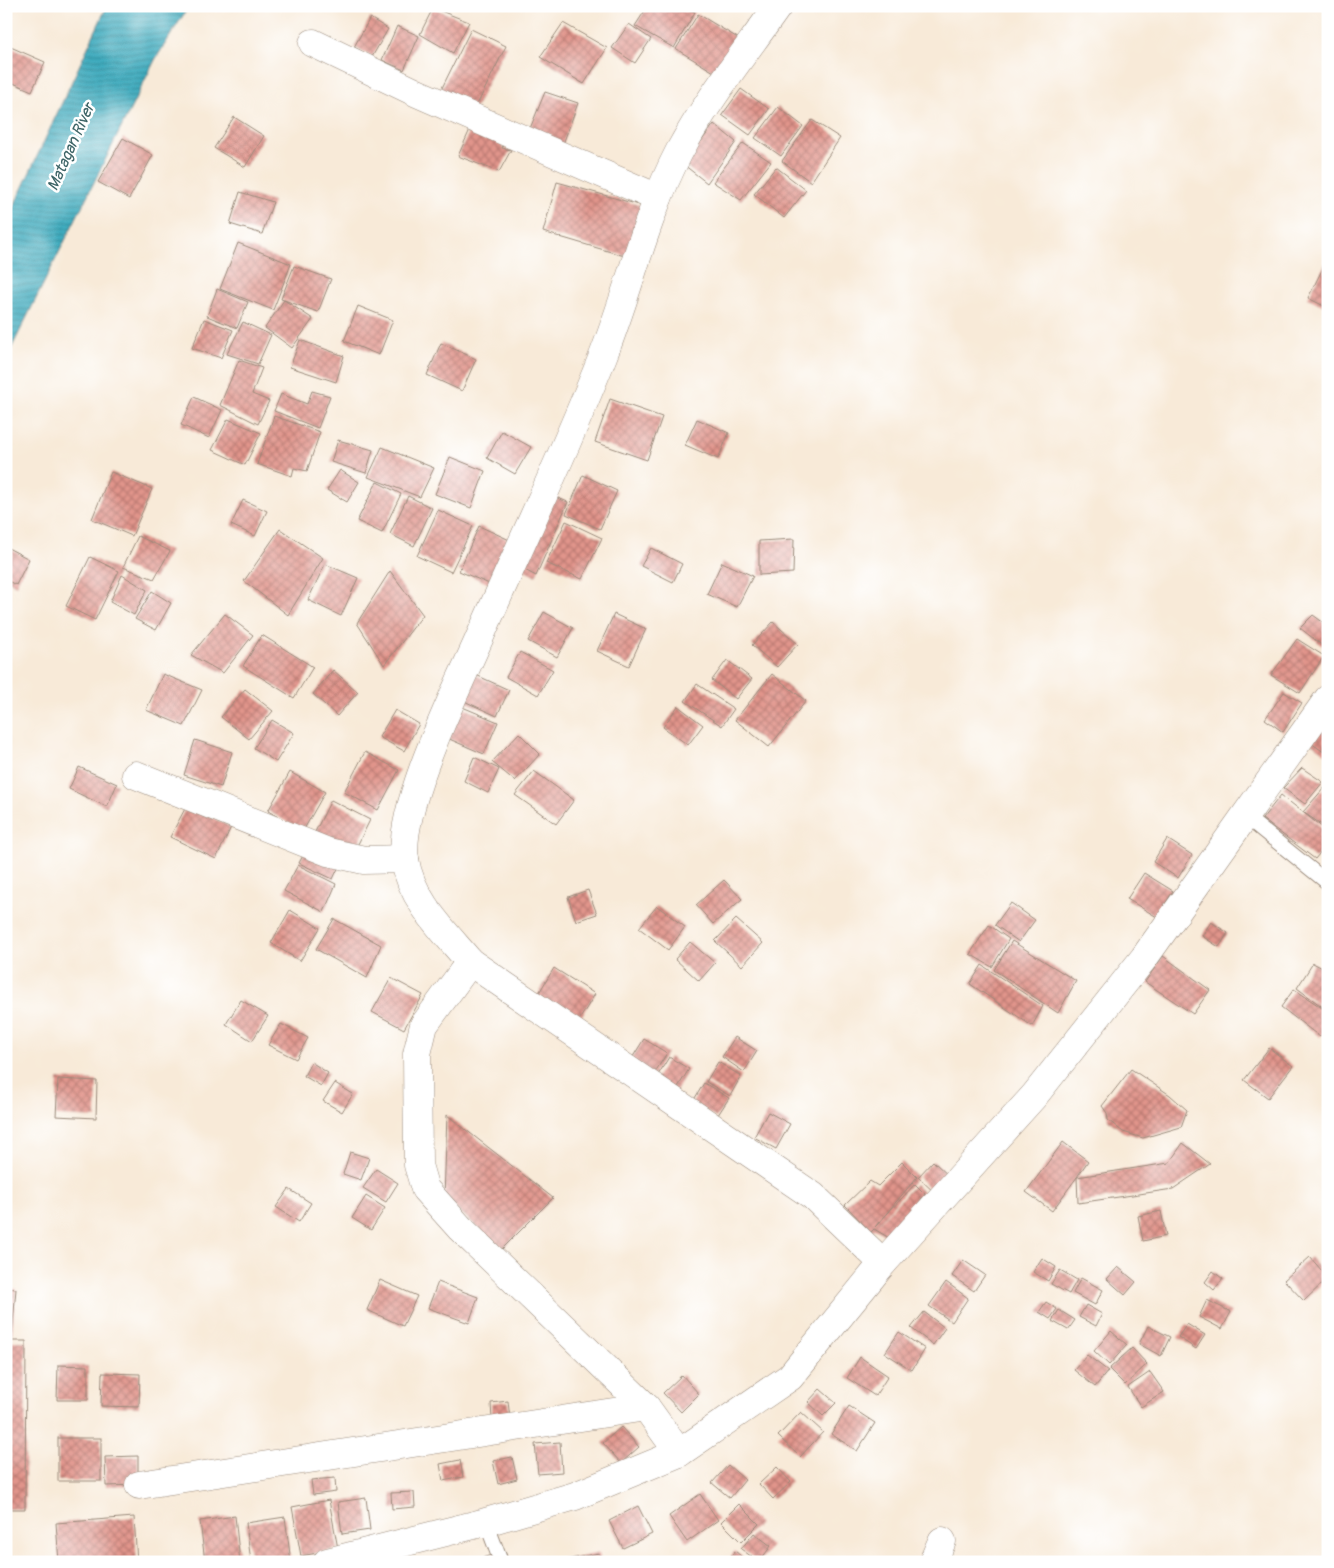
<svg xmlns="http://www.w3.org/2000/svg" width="1334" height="1568" font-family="Pangolin,sans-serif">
<defs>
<pattern id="water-rules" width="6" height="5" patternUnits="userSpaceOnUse" patternTransform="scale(1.25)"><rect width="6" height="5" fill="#3fabbe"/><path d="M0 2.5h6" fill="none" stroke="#368b9a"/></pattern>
<pattern id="building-cross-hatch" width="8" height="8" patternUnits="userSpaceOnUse" patternTransform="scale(1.25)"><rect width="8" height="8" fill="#e1948b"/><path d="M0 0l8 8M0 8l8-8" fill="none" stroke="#b87971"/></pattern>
</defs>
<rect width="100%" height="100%" fill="#fff"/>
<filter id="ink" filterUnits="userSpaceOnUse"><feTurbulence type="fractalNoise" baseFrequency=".02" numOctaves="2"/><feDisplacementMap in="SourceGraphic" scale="10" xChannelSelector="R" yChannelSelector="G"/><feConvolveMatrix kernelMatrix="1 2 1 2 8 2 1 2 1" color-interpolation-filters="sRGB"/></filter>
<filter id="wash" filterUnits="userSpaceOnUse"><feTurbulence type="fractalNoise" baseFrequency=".0096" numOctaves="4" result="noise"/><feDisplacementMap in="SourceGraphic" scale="20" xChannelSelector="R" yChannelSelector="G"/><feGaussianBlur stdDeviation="1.12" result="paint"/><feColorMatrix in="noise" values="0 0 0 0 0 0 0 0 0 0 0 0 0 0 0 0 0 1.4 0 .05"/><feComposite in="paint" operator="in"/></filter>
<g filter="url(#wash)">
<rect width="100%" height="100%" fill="#f8ead8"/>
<!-- water -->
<path fill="url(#water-rules)" stroke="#3d6a6e" d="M107,6H189L155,60L6,359V223Z"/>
<g id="blocks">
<!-- building -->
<g fill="url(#building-cross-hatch)">
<path d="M648,6H680L695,12L674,48L635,26Z"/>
<path d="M433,8L469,22L453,53L420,34Z"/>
<path d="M698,14L741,40L719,75L676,49Z"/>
<path d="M370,18L388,29L372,57L354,47Z"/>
<path d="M563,23L607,48L584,84L540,57Z"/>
<path d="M629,24L651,39L635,63L612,48Z"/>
<path d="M397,26L419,36L404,70L382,60Z"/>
<path d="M471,29L506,46L475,109L440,92Z"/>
<path d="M6,45L45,62L32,91L6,80Z"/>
<path d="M741,89L769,109L750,135L722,115Z"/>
<path d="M545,92L578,103L563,144L529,131Z"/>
<path d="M778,107L803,126L781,156L755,138Z"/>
<path d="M234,117L264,136L245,167L214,148Z"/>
<path d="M812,120L840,138L811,182L782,161Z"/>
<path d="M473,123L506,137L502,148L511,150L499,172L458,156Z"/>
<path d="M714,124L736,142L707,183L684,165Z"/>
<path d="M123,138L153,155L129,199L98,182Z"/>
<path d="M743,143L771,162L741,200L713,182Z"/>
<path d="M776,167L806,190L784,218L754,194Z"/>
<path d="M557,182L643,206L628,257L543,232Z"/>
<path d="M240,192L273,202L262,234L230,224Z"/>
<path d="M238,243L291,264L273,310L220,289Z"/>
<path d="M1328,258V308L1308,298Z"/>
<path d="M294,266L331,279L318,312L281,299Z"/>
<path d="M217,289L248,302L237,328L207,316Z"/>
<path d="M284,300L313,319L292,348L265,328Z"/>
<path d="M358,306L393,320L379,355L344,341Z"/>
<path d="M204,319L233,330L221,358L192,348Z"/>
<path d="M243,322L271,335L258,364L227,354Z"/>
<path d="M300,340L344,356L336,382L290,367Z"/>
<path d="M441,343L476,359L462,391L427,375Z"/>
<path d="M239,360L262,368L252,394L269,401L258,424L220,405Z"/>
<path d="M312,391L330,396L318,428L274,411L281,394L307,404Z"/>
<path d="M194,397L222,410L209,438L181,425Z"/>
<path d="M610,399L662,417L647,460L595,442Z"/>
<path d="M274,416L320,432L307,471L294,468L292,476L257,464Z"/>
<path d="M228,419L261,433L245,465L212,450Z"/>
<path d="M697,419L729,433L718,459L685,445Z"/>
<path d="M502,431L531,447L515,474L487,458Z"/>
<path d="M338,440L373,450L366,473L331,462Z"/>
<path d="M382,447L434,468L420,497L368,477Z"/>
<path d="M450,457L485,471L471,508L435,494Z"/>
<path d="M340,470L359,482L347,502L327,490Z"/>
<path d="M111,472L152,489L132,536L92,519Z"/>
<path d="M583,475L617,491L600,529L566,514Z"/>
<path d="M377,482L401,494L382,533L357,521Z"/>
<path d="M550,495L568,502L536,576L519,567Z"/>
<path d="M408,496L432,508L414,546L390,534Z"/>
<path d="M243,500L267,511L255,536L231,525Z"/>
<path d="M438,510L473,526L451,572L417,556Z"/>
<path d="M566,521L602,538L582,579L546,563Z"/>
<path d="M479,526L514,542L494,586L459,571Z"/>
<path d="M280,529L323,558L288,615L244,581Z"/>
<path d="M138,536L170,551L154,579L123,567Z"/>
<path d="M794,539L793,573L759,575V541Z"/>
<path d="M6,547L29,559L16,585L6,580Z"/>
<path d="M651,548L682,564L673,582L641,566Z"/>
<path d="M90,557L119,571L95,620L66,606Z"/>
<path d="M722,562L753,576L737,607L707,594Z"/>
<path d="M325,564L358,578L341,616L308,600Z"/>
<path d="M390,571L423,615L384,665L357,623Z"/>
<path d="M122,575L147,590L134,615L110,602Z"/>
<path d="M152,591L171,603L156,630L135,619Z"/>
<path d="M544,612L573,628L557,657L528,641Z"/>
<path d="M225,614L253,635L223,673L191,655Z"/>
<path d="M614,614L646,629L629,666L597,651Z"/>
<path d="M1313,615L1328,626V650L1300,628Z"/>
<path d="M773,622L798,644L777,667L752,645Z"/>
<path d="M262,635L313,667L294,698L243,666Z"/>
<path d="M1297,639L1324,656L1300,693L1271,675Z"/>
<path d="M520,652L553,670L538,695L506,677Z"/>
<path d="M727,660L752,679L736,699L712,680Z"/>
<path d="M333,670L358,692L337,716L313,694Z"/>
<path d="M163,674L202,690L184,726L146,710Z"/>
<path d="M772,674L806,701L769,747L735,720Z"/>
<path d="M476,675L509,690L497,716L464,701Z"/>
<path d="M697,684L734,709L722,726L685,701Z"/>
<path d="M245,689L273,711L249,739L221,717Z"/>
<path d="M1284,692L1302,703L1283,732L1265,719Z"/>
<path d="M460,706L498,722L484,754L447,738Z"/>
<path d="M678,706L703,725L688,745L663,727Z"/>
<path d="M395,710L419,724L404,751L379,737Z"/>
<path d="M1328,719V755L1311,743Z"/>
<path d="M272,720L294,733L276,762L254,748Z"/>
<path d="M519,733L540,754L515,781L492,762Z"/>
<path d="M195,740L232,752L221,787L184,775Z"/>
<path d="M365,752L399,770L378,810L344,792Z"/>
<path d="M474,757L499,769L488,793L464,781Z"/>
<path d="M79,767L117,784L107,807L69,789Z"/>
<path d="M1302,768L1323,782L1305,804L1283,788Z"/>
<path d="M534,771L574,800L556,824L515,795Z"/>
<path d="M290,772L325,792L303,831L268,811Z"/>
<path d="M1325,787L1328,789V817L1322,825L1303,812Z"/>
<path d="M1281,795L1328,832V843L1315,859L1262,819Z"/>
<path d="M331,800L370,820L354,852L315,832Z"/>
<path d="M187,805L231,827L216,859L170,837Z"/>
<path d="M1167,839L1192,855L1178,878L1153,862Z"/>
<path d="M308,846L341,862L333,879L299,863Z"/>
<path d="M298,865L336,884L324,912L284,891Z"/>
<path d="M1144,873L1173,891L1157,917L1127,899Z"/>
<path d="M724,880L742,899L713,924L696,905Z"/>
<path d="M588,890L597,914L576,921L568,897Z"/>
<path d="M1011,903L1035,920L1019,942L995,925Z"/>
<path d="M657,906L685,927L668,950L639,928Z"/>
<path d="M290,910L320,928L300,961L271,943Z"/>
<path d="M334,919L381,945L367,978L316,949Z"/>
<path d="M736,919L763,943L742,966L715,941Z"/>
<path d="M1211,922L1228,933L1219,947L1202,936Z"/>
<path d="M989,925L1009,939L992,967L970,954Z"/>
<path d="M1012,941L1076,981L1058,1013L994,970Z"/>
<path d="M690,942L715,963L699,981L675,959Z"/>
<path d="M1163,956L1210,990L1193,1014L1145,982Z"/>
<path d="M1313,963L1328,971V1011L1297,988Z"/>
<path d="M982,965L1043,1006L1032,1026L970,984Z"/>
<path d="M554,968L595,994L578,1022L537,996Z"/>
<path d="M391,978L423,995L404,1029L372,1012Z"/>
<path d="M1294,989L1328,1012V1027L1320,1037L1281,1007Z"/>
<path d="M241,1000L268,1016L252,1041L226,1024Z"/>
<path d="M281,1024L308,1038L296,1059L268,1045Z"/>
<path d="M735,1037L757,1051L744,1072L722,1057Z"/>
<path d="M644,1039L667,1053L652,1077L629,1063Z"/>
<path d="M1269,1048L1293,1066L1268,1098L1244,1080Z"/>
<path d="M669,1057L689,1069L675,1092L655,1080Z"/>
<path d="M311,1062L328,1073L321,1086L304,1076Z"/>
<path d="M718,1062L741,1076L730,1096L706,1082Z"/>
<path d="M1131,1069L1170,1095L1187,1110L1181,1127L1143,1138L1123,1132L1108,1120L1107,1113L1102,1106Z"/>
<path d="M58,1079L97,1081L96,1118L56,1116Z"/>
<path d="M335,1083L353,1094L342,1112L323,1101Z"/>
<path d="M704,1083L729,1098L716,1118L692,1103Z"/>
<path d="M768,1112L790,1124L776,1149L754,1137Z"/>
<path d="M447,1115L553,1198L502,1249L444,1198Z"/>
<path d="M1063,1142L1088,1161L1077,1177L1169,1163L1183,1143L1210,1164L1173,1189L1078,1203L1077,1177L1052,1211L1026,1192Z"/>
<path d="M350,1152L369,1158L361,1180L343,1174Z"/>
<path d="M933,1161L953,1180L938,1196L918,1177Z"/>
<path d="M902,1162L917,1177L875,1227L915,1184L925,1194L891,1239L874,1229L871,1232L845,1205L870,1181L878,1186Z"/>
<path d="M376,1169L398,1183L386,1202L363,1188Z"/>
<path d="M289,1189L311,1203L299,1222L276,1207Z"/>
<path d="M366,1196L385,1208L371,1230L352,1218Z"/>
<path d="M1161,1211L1166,1236L1143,1241L1138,1216Z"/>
<path d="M1310,1257L1328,1278L1304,1301L1284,1280Z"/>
<path d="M1042,1258L1056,1267L1048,1281L1033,1272Z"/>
<path d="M963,1260L985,1275L974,1291L952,1276Z"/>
<path d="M1118,1267L1136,1282L1125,1295L1107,1279Z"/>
<path d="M1060,1270L1077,1280L1069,1294L1051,1284Z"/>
<path d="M1213,1271L1223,1279L1214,1290L1205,1282Z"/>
<path d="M1081,1278L1103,1290L1095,1305L1073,1293Z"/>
<path d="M380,1280L417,1296L403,1326L367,1310Z"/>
<path d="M438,1282L478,1297L469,1323L428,1308Z"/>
<path d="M946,1282L968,1298L952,1322L929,1306Z"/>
<path d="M6,1288L16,1289L12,1334L6,1333Z"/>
<path d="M1207,1300L1231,1312L1222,1329L1199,1317Z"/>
<path d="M1046,1302L1057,1309L1050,1319L1039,1312Z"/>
<path d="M1086,1305L1102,1314L1096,1326L1079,1317Z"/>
<path d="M1059,1310L1075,1320L1068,1330L1052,1321Z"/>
<path d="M924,1312L945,1328L933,1345L911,1328Z"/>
<path d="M1187,1324L1205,1335L1196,1349L1178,1337Z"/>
<path d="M1148,1326L1170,1337L1161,1356L1139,1344Z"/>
<path d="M1111,1331L1127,1345L1109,1365L1094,1351Z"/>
<path d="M899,1332L925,1349L912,1370L885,1353Z"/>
<path d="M6,1341H26L25,1509H6Z"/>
<path d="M1132,1348L1147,1364L1125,1385L1109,1369Z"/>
<path d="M1087,1355L1108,1371L1095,1387L1074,1370Z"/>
<path d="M860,1357L888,1376L875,1396L847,1378Z"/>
<path d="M58,1365L88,1366V1400H57Z"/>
<path d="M1150,1372L1164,1392L1141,1407L1128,1387Z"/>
<path d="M102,1373L140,1374L139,1407L101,1406Z"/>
<path d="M682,1375L699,1394L681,1412L663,1393Z"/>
<path d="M820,1389L836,1403L823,1416L808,1402Z"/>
<path d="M508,1401L510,1419L492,1420L491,1403Z"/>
<path d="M849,1406L875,1423L857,1451L831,1434Z"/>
<path d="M801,1412L823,1432L800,1457L778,1436Z"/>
<path d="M621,1427L639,1447L621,1463L603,1443Z"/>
<rect x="58" y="1438" width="43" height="43"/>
<path d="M560,1442L562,1472L538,1474L535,1444Z"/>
<path d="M138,1456V1485L106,1486L105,1457Z"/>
<path d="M512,1457L517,1479L498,1484L493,1461Z"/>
<path d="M460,1460L463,1477L443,1481L440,1464Z"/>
<path d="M728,1465L745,1480L730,1498L712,1483Z"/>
<path d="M777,1467L791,1482L773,1499L759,1484Z"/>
<path d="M335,1478L336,1492L313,1495L311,1480Z"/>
<path d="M414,1492L415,1507L392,1509L391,1493Z"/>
<path d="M700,1494L718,1520L687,1542L669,1516Z"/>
<path d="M366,1498L370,1530L342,1534L338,1502Z"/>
<path d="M329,1500L338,1549L301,1556L292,1507Z"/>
<path d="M739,1504L759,1524L741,1542L721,1522Z"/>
<path d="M638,1506L652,1534L623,1548L609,1521Z"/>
<path d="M235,1516L240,1562H205L200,1521Z"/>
<path d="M134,1517L137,1562H59L56,1523Z"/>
<path d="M285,1517L291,1562H251L246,1523Z"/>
<path d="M754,1533L771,1546L759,1562L741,1549Z"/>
<path d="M505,1551L509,1562H475V1560Z"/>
<path d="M735,1551L748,1562H726Z"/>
<path d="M599,1553L601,1562H561V1561Z"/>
</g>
</g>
</g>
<g filter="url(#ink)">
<use href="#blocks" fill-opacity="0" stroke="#9a8a7b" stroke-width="1"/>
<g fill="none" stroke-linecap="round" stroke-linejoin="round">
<!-- service casing -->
<g stroke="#9a8a7b" stroke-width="16">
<g id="service">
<path d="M1245,816L1328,883"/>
<path d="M486,1522L501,1562"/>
</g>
</g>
<!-- minor casing -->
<g stroke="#9a8a7b" stroke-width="29">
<g id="minor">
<path d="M778,6C744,54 707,100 679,152C645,217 630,288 603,356C565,452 520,545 479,639C457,689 397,808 405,860C411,900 445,932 470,962L813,1196L883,1263"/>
<path d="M313,43L417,93L658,198"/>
<path d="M136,775L328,852L364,860L405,859"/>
<path d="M470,962L424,1025L417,1054L418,1165L425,1189L460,1228L646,1407L679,1453"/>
<path d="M139,1485L646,1407"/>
<path d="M327,1562L486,1522L575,1496L679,1453L790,1377L883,1263L1034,1096L1144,958L1328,699"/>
<path d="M933,1562L942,1541"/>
</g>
</g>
<!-- service -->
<use href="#service" stroke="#fff" stroke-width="14"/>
<!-- minor -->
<use href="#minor" stroke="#fff" stroke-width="28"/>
</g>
</g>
<g text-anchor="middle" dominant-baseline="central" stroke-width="5" stroke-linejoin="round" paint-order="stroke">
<!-- water labels -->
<g font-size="16" font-style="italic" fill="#3d6466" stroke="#fff">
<text transform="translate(71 147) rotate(-66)">Matagan River</text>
</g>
</g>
<!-- margin -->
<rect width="1334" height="1568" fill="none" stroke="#fff" stroke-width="25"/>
</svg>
